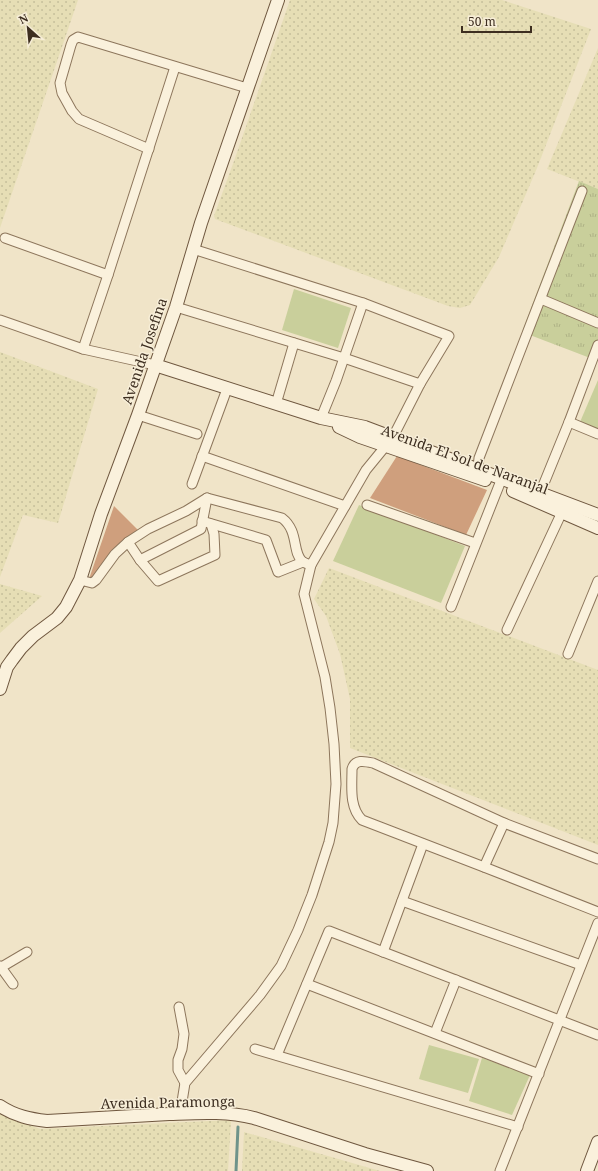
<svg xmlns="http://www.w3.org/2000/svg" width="598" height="1171" font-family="'Noto Serif',serif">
<defs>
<pattern id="farmland-dots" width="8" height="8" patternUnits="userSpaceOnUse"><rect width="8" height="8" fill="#e6deb5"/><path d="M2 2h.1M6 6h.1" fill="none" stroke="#c6bf9b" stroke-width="1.8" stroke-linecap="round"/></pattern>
<pattern id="grass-tufts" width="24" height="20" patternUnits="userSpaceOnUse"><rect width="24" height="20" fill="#c9cf9b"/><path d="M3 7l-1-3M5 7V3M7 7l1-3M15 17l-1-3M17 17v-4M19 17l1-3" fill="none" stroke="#aeb285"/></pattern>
</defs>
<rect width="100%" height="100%" fill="#f0e4c8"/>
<!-- farmland -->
<g fill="url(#farmland-dots)">
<path d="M0,0H78L0,228Z"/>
<path d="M290,0H502L591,29L537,168L499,257L470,305L460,308L448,306L215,219L214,216L234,161Z"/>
<path d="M598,48V189L547,169Z"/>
<path d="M0,352L98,389L58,523L23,515L0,577Z"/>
<path d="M329,568L598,670V845L350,748V699L340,654L326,616L314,599Z"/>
<path d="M0,584L42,596L0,633Z"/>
<path d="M0,1114L40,1129L231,1120L228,1171H0Z"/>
<path d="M244,1132L380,1171H242Z"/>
</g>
<!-- grass -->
<path fill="url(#grass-tufts)" d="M579,181L598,189V361L522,332Z"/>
<!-- park -->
<g fill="#c9cf9b">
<path d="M294,289L351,308L338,348L282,330Z"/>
<path d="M598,380V429L580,422Z"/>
<path d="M359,505L465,546L441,603L333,561Z"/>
<path d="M429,1045L479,1059L468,1093L419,1079Z"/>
<path d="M482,1058L530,1075L512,1115L469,1101Z"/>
</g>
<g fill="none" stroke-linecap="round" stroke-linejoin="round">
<!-- stream -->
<path stroke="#6f938a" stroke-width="3" d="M236,1171L238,1127"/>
</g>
<!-- building -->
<g fill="#cf9f7d">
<path d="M397,456L487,490L466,535L370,498Z"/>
<path d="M114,506L138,530L113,549L93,581L89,579Z"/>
</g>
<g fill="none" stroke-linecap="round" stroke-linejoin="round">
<!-- street casing -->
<g stroke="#8d765c" stroke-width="11">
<g id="street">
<path d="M149,149L79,119L72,111L62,93L60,83L71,45L73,40L78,37L247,88"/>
<path d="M5,238L108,275"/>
<path d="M541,299L598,323"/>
<path d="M176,307L344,358L420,384"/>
<path d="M0,320L83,349L155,365"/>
<path d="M83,349L108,275L175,67"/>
<path d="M276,404L294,343"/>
<path d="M138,415L197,434"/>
<path d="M321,418L336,381L363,303"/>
<path d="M569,422L598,434"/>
<path d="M202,456L345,506"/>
<path d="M477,476L479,458L582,191"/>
<path d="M192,484L227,389"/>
<path d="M538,498L569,422L598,345"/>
<path d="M367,505L475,543"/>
<path d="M202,521L266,540L278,572L303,562"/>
<path d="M128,542L140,560L158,581L215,555L214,534L211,524"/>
<path d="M140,560L201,529L207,498"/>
<path d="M80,580L92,583L96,580L115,554L128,542L148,529L186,511L207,498L282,518C299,531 292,552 302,561C304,563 308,564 311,565"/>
<path d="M451,607L502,478"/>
<path d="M507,630L562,512"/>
<path d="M568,654L598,581"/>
<path d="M598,859L504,823L373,763C364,761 355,759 352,769C352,787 349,807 362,820L484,867L598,912"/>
<path d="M484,867L504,823"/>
<path d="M402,901L581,965"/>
<path d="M383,952L423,844"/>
<path d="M0,966L13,984"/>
<path d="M0,968L27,952"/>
<path d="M307,984L539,1074"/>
<path d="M179,1007L184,1034L182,1049L178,1060V1070L185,1083"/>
<path d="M435,1033L456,980"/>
<path d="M255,1049L518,1127"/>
<path d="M277,1055L329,931L598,1035"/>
<path d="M180,1114L185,1083L260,995L281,966L298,930L312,895L329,842L333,823L336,784L334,744L330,708L325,677L304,594L311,565L366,470L393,437L420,384L449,336L363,303L193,249"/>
<path d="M500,1171L598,923"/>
</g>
</g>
<!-- secondary casing -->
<g stroke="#6f573f" stroke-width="14">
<g id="secondary">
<path d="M155,365L321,418L365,427L598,515"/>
<path d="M339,427L360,437L485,480"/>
<path d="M513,491L598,528"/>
<path d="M0,689L7,667L12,660L21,648L33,636L57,618L66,607L80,580L101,514L138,415L176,307L201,223L278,0"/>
<path d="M0,1106C15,1116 30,1119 47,1121C88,1119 128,1116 169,1114C198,1113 226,1111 254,1118L365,1154L427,1171"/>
<path d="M587,1171L598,1142"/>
</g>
</g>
<!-- street -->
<use href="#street" stroke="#faf1dc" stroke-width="9"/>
<!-- secondary -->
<use href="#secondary" stroke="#faf1dc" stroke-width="12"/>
</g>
<g text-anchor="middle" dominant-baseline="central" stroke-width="3" stroke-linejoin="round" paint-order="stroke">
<!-- street labels -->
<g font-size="14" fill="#3d2e20" stroke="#f7eed8">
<text transform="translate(144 351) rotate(-71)">Avenida Josefina</text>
<text transform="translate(465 459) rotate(20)">Avenida El Sol de Naranjal</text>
<text transform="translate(168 1102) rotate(-1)">Avenida Paramonga</text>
</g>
</g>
<!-- north arrow -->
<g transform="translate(28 28) rotate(333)" stroke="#f7eed8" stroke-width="3" paint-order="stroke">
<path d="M0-3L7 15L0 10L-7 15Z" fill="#3d2e20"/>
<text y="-6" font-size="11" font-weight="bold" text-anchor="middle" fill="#3d2e20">N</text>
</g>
<!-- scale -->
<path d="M462 26v6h69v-6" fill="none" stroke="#3d2e20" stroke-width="2"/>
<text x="468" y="26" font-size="12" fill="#3d2e20" stroke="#f7eed8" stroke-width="3" paint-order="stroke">50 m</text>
</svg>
